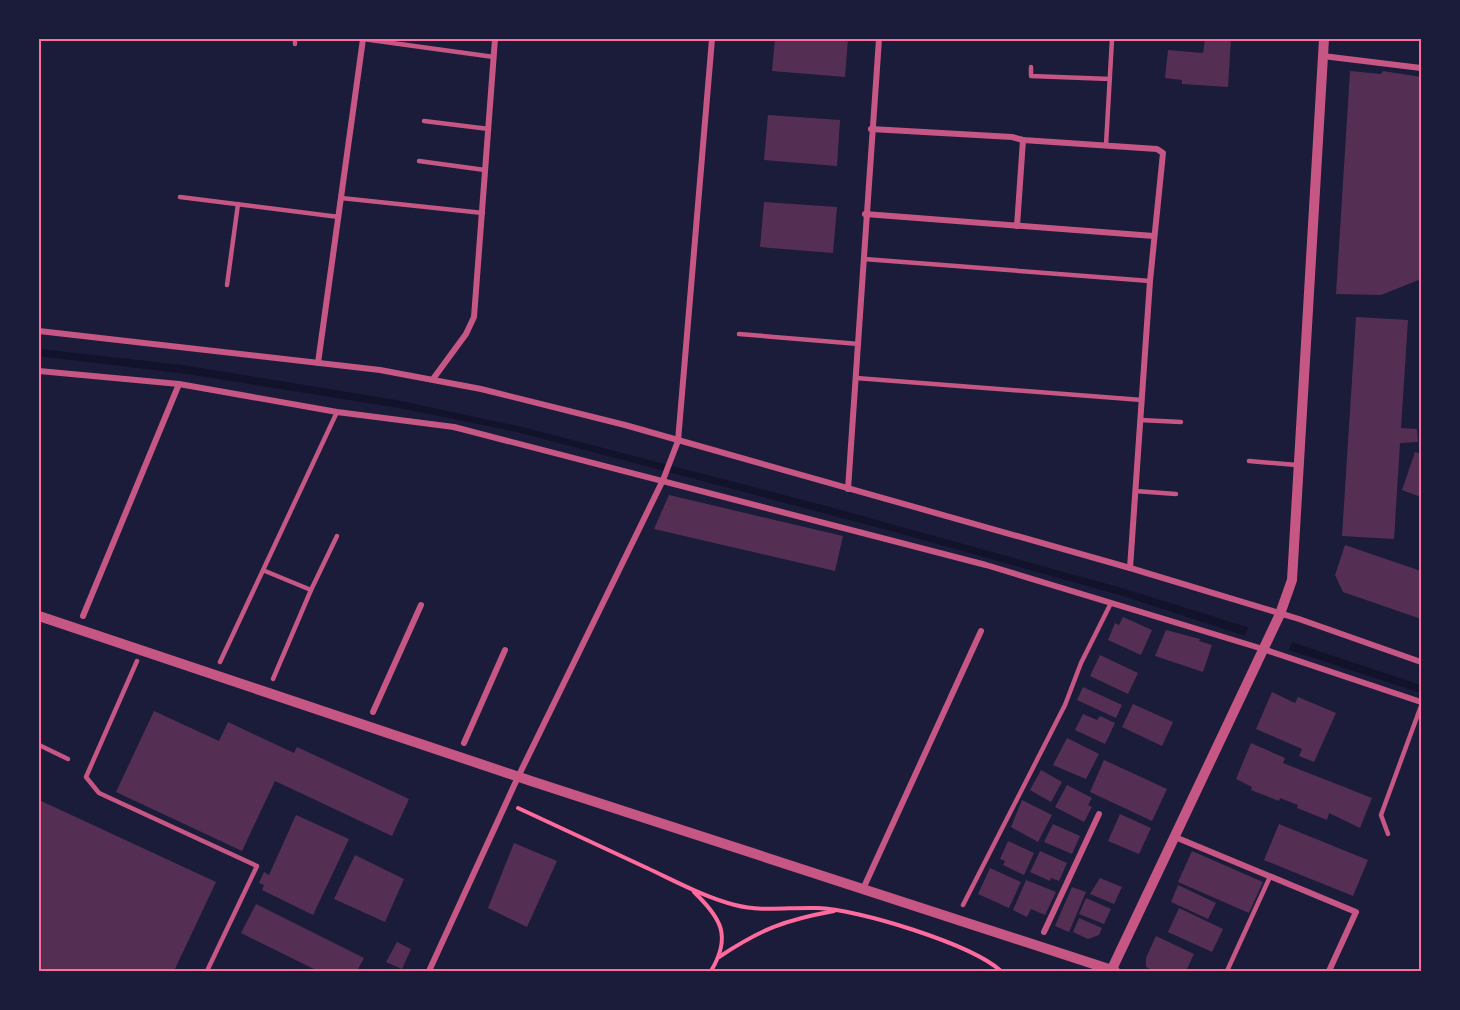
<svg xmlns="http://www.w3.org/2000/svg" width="1460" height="1010" font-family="'Source Sans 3',sans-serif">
<rect width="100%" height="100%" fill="#1b1b3a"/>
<!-- water -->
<path fill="#12122b" d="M39,349L182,365L396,400L522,427L830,507L1125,589L1247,627L1421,685V693L1123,596L895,532L517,432L399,408L187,374L39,356Z"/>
<!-- pier -->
<path fill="#1b1b3a" d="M1250,624L1294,639L1288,651L1244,637Z"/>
<!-- building -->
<g fill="#542f53">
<path d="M775,39H848L845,77L772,71Z"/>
<path d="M1205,39H1231L1228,87L1182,84V80L1165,78L1168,50L1203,53Z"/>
<path d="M1350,71L1381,74L1383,71L1421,77V279L1381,295L1336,294Z"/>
<path d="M768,115L840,120L837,166L764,160Z"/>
<path d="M764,202L837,207L833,253L760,247Z"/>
<path d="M1356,317L1408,320L1401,428L1417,429L1418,442L1400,443L1394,539L1342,536Z"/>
<path d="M1415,452L1421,454V497L1402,490Z"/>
<path d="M669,495L843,536L835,571L654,529Z"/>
<path d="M1345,545L1421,571V619L1343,592L1335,575Z"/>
<path d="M1123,617L1152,630L1141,655L1108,640L1115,623L1119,625Z"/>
<path d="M1166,630L1200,639L1199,641L1212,645L1203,672L1155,656Z"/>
<path d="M1100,655L1138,673L1128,694L1090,676Z"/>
<path d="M1083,687L1122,705L1116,718L1077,700Z"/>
<path d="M1272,692L1295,703L1298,697L1336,713L1314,762L1299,756L1302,749L1256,729Z"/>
<path d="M1133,704L1173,722L1162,746L1122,727Z"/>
<path d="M154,711L219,741L228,722L294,753L297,747L409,799L392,836L275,781L242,851L116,792Z"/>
<path d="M1083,714L1097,720L1100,716L1115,723L1105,744L1075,730Z"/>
<path d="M1067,738L1099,754L1086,779L1053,765Z"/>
<path d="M1251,743L1285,758L1283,763L1372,798L1360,828L1329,813L1327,820L1297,808L1298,805L1280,798L1279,801L1251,790L1252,787L1236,779Z"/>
<path d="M1104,760L1167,789L1152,821L1090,792Z"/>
<path d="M1041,770L1062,782L1051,802L1030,790Z"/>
<path d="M1067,785L1092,798L1088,805L1092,807L1084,822L1055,807Z"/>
<path d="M39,800L216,882L174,971H39Z"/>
<path d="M1022,800L1052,815L1038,842L1011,827Z"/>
<path d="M1120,814L1151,828L1139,854L1108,841Z"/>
<path d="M296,815L349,839L313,915L262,890L264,885L259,883L264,872L269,875Z"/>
<path d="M1053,824L1080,836L1072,854L1044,842Z"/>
<path d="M1279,824L1368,860L1353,896L1264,860Z"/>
<path d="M1008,841L1034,853L1024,875L1003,865L1005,861L1000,859Z"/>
<path d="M514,843L557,861L527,927L488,908Z"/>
<path d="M1040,851L1067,863L1059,881L1051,878L1050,881L1030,872Z"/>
<path d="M1192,851L1263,882L1249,913L1178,882Z"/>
<path d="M355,855L404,879L385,922L334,899Z"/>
<path d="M990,868L1021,882L1009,908L978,894Z"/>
<path d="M1100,878L1122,887L1114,904L1090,894Z"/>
<path d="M1026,880L1056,892L1045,915L1031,909L1027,917L1013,910Z"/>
<path d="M1178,885L1216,903L1208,919L1171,902Z"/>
<path d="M1072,887L1086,892L1069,932L1055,926Z"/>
<path d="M1086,898L1111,909L1104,924L1079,914Z"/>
<path d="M256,904L364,958L357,971H318L241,933Z"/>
<path d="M1179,908L1223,929L1212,952L1168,932Z"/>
<path d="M1079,918L1102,928L1099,935L1088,939L1073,932Z"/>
<path d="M1156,936L1194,954L1186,971H1154L1146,967V958Z"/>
<path d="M397,942L411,949L402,969L386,962Z"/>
</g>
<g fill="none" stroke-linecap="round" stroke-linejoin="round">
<!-- path -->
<g stroke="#ff6b9d" stroke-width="4">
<path d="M518,808C561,828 604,848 647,868C675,881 704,897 735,905C761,912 790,907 817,908C858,909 971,944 1001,971"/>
<path d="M694,892C721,918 732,936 711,971"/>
<path d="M719,957C761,929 785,920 834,911"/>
</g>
<!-- service -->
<g stroke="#c65784" stroke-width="4.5">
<path d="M363,39L494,57"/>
<path d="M295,44V39"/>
<path d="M1031,67V76L1110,79"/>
<path d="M424,121L489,129"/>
<path d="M1106,145L1112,39"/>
<path d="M419,161L485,170"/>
<path d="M180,197L339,217"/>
<path d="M341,198L483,213"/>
<path d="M864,259L1150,281"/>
<path d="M227,285L238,204"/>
<path d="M739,334L859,344"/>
<path d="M856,378L1142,400"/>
<path d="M1140,420L1181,422"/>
<path d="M1249,461L1297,465"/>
<path d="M1135,491L1176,494"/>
<path d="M265,571L311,590L273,679"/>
<path d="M311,590L337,536"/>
<path d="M137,661L86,777L99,793L257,866L207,971"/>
<path d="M220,662L337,412"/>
<path d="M39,745L68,759"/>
<path d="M1388,834L1381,815L1421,706"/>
<path d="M963,905L1065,705L1081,663L1111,603"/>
<path d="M1227,971L1269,879"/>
</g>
<!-- minor -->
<g stroke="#c65784" stroke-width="6">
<path d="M1323,56L1421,68"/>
<path d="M871,129L1012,137L1023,140L1157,149L1163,153L1150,281L1130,568"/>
<path d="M865,214L1154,236"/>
<path d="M1017,226L1023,140"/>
<path d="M39,331L380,370L481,389L625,425L1130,568L1299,619L1421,662"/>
<path d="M318,363L363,39"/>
<path d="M39,371L179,384L337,412L454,427L986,565L1263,649L1421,702"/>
<path d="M433,379L466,334L474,317L495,39"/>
<path d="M848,489L879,39"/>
<path d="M83,616L179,384"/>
<path d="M373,712L421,605"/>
<path d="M464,743L505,650"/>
<path d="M1175,837L1356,912L1329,971"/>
<path d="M863,889L981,631"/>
<path d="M1044,932L1099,814"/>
<path d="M429,971L518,777L663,480L678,441L712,39"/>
</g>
<!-- tertiary -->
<g stroke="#c65784" stroke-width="10">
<path d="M39,616L531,781L1115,971"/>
<path d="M1111,971L1280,614L1292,580L1324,39"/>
</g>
</g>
<!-- border -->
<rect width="1460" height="1010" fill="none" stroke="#1b1b3a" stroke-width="81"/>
<rect x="40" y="40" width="1380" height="930" fill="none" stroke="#ff6b9d" stroke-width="2"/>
</svg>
